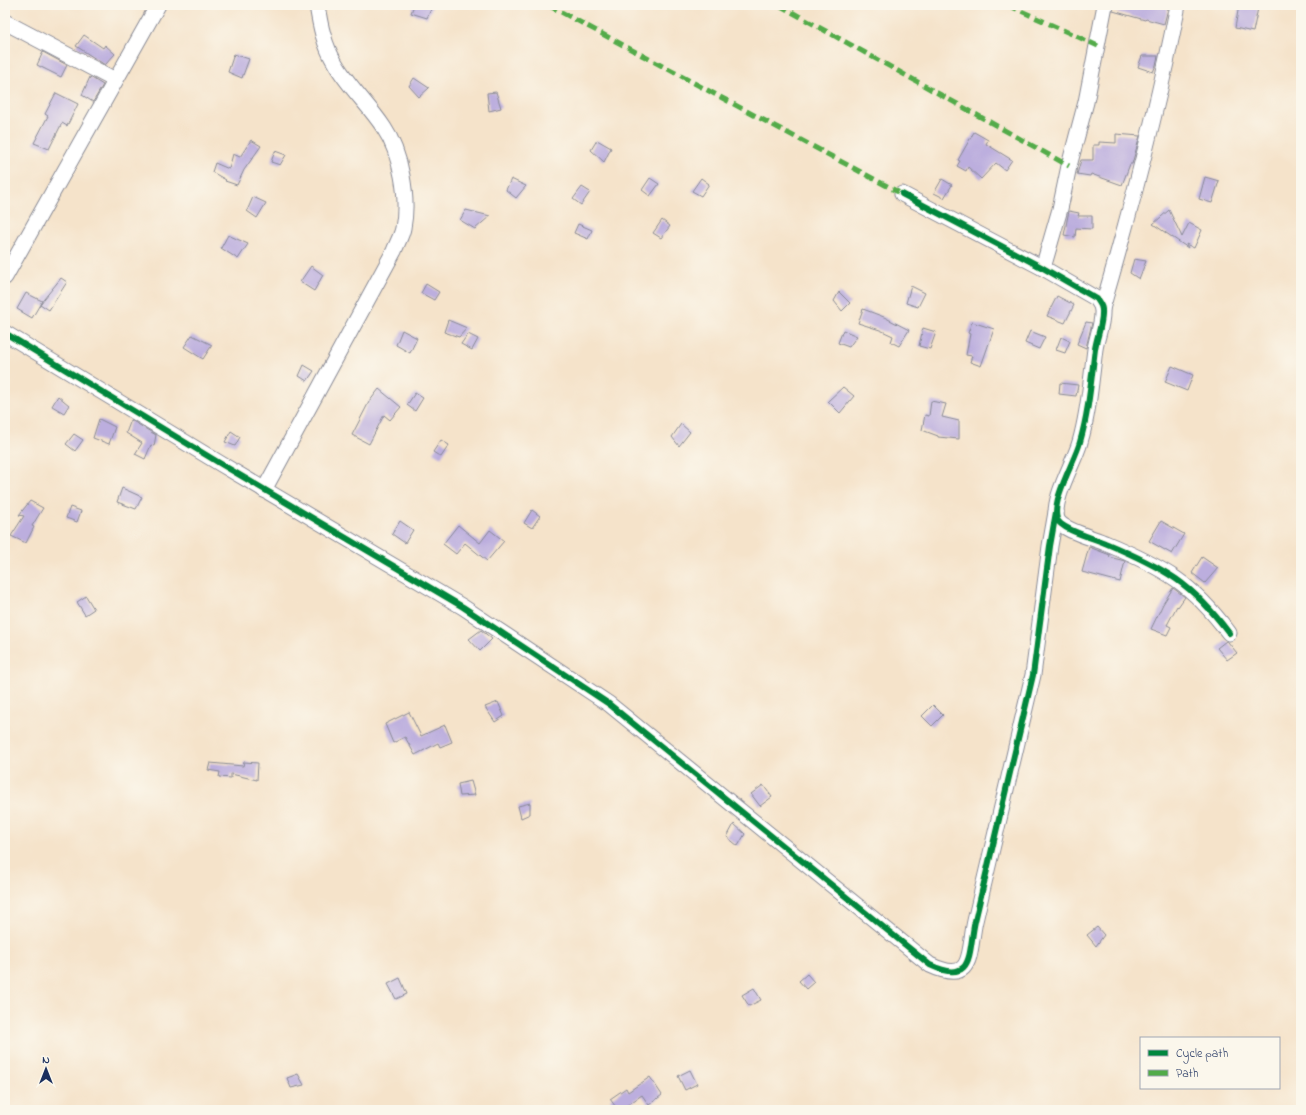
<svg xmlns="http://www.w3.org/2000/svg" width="1306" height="1115" font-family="'Indie Flower',sans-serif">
<rect width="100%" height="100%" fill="#fbf7ec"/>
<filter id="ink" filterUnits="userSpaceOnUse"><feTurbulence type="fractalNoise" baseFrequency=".025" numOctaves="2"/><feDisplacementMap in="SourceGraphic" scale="8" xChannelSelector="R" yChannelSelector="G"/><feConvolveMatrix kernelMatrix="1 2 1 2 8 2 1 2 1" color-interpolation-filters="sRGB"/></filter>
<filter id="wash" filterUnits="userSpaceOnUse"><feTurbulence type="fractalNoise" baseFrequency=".012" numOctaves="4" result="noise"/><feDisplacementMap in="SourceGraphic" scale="16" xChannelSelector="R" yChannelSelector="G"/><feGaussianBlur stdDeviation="0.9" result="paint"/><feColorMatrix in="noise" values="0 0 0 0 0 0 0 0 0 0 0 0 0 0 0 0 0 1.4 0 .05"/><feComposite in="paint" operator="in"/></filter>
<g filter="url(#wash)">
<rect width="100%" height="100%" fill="#f5e3ca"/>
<g id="blocks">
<!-- building -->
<g fill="#bcaede">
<path d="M414,5H433L427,18L411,13Z"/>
<path d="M1114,5H1169L1164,24L1146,19L1145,20L1113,11Z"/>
<path d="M1239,5L1258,8L1253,32L1235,28Z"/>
<path d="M84,35L103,48L105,45L115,54L105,65L76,46Z"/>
<path d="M43,52L67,65L61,77L37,65Z"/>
<path d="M234,54L249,59L242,78L228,72Z"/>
<path d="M1142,56H1158L1156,65L1153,72L1138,67Z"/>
<path d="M90,77L103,85L93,102L82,95Z"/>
<path d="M414,78L429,88L419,97L409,86Z"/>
<path d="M496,92L501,108L489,111L487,93Z"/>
<path d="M56,93L78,104L67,126L62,123L49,149L34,143L48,116L45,114Z"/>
<path d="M974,132L988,140L986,144L1012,160L1005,170L996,163L981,179L968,167L966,171L957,166L960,161L958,160Z"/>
<path d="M1116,134L1140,136L1132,164H1130L1122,185L1091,174L1090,176L1077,174L1081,160H1093V145H1099V142L1116,143Z"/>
<path d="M251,140L261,146L244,170L237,185L225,181L226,180L212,172L215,163L229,169L233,154L240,157Z"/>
<path d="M597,140L611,148L604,162L591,150Z"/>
<path d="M275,151L286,155L280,165L271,162Z"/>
<path d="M1205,177L1219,181L1212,203L1199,199Z"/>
<path d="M650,178L659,184L650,196L642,190Z"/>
<path d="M701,178L709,184L701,196L692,191Z"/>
<path d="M511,179L526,186L516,198L506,190Z"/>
<path d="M942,179L952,185L944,198L934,193Z"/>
<path d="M582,187L590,192L581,205L573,199Z"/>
<path d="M253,197L266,203L257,218L247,211Z"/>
<path d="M466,210L490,216L475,229L460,220Z"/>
<path d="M1169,210L1182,237L1189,223L1202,230L1194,248L1186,244L1188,248L1153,224Z"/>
<path d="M1069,211L1079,213L1078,216H1092V229L1076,228L1075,237L1064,235Z"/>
<path d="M662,220L670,226L661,238L653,233Z"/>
<path d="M578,224L592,230L588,239L574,233Z"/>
<path d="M228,235L248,244L238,259L221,248Z"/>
<path d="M1134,259L1146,261L1139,279L1130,273Z"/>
<path d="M311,266L323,275L314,291L300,282Z"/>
<path d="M61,278L67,282L49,310L40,304Z"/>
<path d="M426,284L439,292L434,300L421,293Z"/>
<path d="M911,286L925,293L918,307L906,303Z"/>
<path d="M839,292L850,303L842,311L834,301Z"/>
<path d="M26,293L42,301L32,318L17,309Z"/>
<path d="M1057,296L1074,305L1065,323L1047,316Z"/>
<path d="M863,309L884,317L909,330L899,346L891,342L893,336L880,330L858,323Z"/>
<path d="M448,320L467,328L459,337L444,332Z"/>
<path d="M972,322L994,329L981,366L970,362L972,356L966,355L970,334L968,333Z"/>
<path d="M1086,322L1092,323L1086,348L1077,344Z"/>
<path d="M923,328L936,332L930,349L919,346Z"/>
<path d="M402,330L417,338L410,353L396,345Z"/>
<path d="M843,330L857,336L849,347L838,343Z"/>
<path d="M1030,331L1045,337L1039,349L1025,343Z"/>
<path d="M468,334L478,339L472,350L461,344Z"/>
<path d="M192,335L212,345L203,359L184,347Z"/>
<path d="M1061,337L1070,341L1065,353L1056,350Z"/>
<path d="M304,365L314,371L307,381L299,376Z"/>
<path d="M1172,366L1193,375L1187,391L1165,382Z"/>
<path d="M1060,383L1078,385L1076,396L1059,394Z"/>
<path d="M843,387L854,396L840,413L828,401Z"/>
<path d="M379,389L401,407L390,420L384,415L369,444L352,435L369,402Z"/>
<path d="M415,393L423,398L415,411L407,405Z"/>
<path d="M58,396L69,405L64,413L52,406Z"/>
<path d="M931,401L946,404L942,417L959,421V439L938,437V436L922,430L925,415L929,416Z"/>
<path d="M99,419L115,427L109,444L93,438Z"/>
<path d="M131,420L156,435L154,446L151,445L145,459L135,454L142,443L126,433Z"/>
<path d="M681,424L690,432L679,446L672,437Z"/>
<path d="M231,431L240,437L235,446L225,442Z"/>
<path d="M74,434L83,440L75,451L66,444Z"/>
<path d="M441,440L449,445L441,457L433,452Z"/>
<path d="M122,488L142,497L136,509L117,502Z"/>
<path d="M30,501L43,508L32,526L34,527L26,543L11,536L24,516L19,515Z"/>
<path d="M70,507L81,511L77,522L66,518Z"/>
<path d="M532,510L540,516L532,528L524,523Z"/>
<path d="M400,521L413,530L405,543L392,534Z"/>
<path d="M1161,521L1184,534L1172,554L1149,541Z"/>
<path d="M458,525L480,543L490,530L504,541L487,561L465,543L456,554L443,544Z"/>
<path d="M1089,547L1110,555L1109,557L1125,561L1120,582L1082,572Z"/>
<path d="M1202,557L1218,568L1205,583L1192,573Z"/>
<path d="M1173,588L1185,597L1178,607L1177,606L1167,625L1171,627L1167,635L1151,629L1163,604Z"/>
<path d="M86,596L94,609L85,615L77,602Z"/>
<path d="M481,630L492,639L480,651L469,639Z"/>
<path d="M1226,641L1228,642L1237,653L1227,660L1217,648Z"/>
<path d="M498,702L504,716L495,722L485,707Z"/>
<path d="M933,705L943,715L932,726L922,716Z"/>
<path d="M409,712L421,736L445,725L452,742L440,747L438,743L415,755L405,737L393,743L385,724Z"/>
<path d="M244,762L258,763L257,780L231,774V778L219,777L220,772L208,770L210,763L243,766Z"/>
<path d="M471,781L475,795L460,796L458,784Z"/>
<path d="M763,785L772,797L760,806L751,794Z"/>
<path d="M530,803V814L521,818L518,806Z"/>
<path d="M734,824L745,834L738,846L727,837Z"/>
<path d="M1097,927L1104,935L1096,946L1087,935Z"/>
<path d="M807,974L814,982L806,989L799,981Z"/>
<path d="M400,978L407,994L396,999L388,984Z"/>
<path d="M754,988L761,1000L749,1006L742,995Z"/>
<path d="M690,1070L697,1084L685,1090L678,1076Z"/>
<path d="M298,1074L304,1085L291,1088L287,1078Z"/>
<path d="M650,1077L662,1095L649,1105L642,1095L620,1110H618L610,1099L626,1088L628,1092Z"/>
</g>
</g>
</g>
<g filter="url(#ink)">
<use href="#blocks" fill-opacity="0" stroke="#888994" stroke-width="1"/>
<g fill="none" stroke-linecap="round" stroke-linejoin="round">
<!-- minor casing -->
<g stroke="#888994" stroke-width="17">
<g id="minor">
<path d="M5,22L115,80"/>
<path d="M902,194L1043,268L1097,299C1099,303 1102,305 1102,310C1103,323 1097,336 1095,349C1091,380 1089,411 1080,442C1075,461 1051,500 1057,519C1061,530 1094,538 1105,543C1129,553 1154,564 1176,579C1196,593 1214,613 1229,633"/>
<path d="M1043,268L1060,209L1069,166L1086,102L1105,5"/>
<path d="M5,277L158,5"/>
<path d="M1102,309C1131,209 1158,108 1178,5"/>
<path d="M5,333L221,464L463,607L609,704L930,965C975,986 968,952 975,921L1033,675L1050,546L1056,512"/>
<path d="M264,490L394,251C397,243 402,235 403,228C409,199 401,153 384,128C369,105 348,86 335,63C324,45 320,25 317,5"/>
</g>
</g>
<!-- minor -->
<use href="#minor" stroke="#fff" stroke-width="15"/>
<!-- quiet -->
<g stroke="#52ab49" stroke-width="5" stroke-dasharray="10 5" stroke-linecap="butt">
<path d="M548,5L902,194"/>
<path d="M779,5L1069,166"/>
<path d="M1008,5L1098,46"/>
</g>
<!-- cycleway casing -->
<g stroke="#fbf7ec" stroke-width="8">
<g id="cycleway">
<path d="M902,194L1043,268L1097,299C1099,303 1102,305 1102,310C1103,323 1097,336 1095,349C1091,380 1089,411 1080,442C1075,461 1051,500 1057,519C1061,530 1094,538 1105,543C1129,553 1154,564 1176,579C1196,593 1214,613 1229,633"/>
<path d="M5,333L221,464L463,607L609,704L930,965C975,986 968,952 975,921L1033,675L1050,546L1056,512"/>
</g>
</g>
<!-- cycleway -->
<use href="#cycleway" stroke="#00873e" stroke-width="6"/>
</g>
</g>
<!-- margin -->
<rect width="1306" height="1115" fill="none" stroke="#fbf7ec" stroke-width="20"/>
<!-- legend -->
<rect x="1140" y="1037" width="140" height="52" fill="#fbf7ec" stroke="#a1a7b3"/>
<rect x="1148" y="1050" width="20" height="6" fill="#00873e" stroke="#a1a7b3"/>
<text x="1176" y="1057" font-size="12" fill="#1b2f5e">Cycle path</text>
<rect x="1148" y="1070" width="20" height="6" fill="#52ab49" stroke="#a1a7b3"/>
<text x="1176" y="1077" font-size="12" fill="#1b2f5e">Path</text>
<!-- north arrow -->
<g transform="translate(46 1069)" stroke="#fbf7ec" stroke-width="3" paint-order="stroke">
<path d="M0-3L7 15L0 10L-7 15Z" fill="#1b2f5e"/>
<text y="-6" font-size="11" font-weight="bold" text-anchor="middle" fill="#1b2f5e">N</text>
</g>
</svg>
